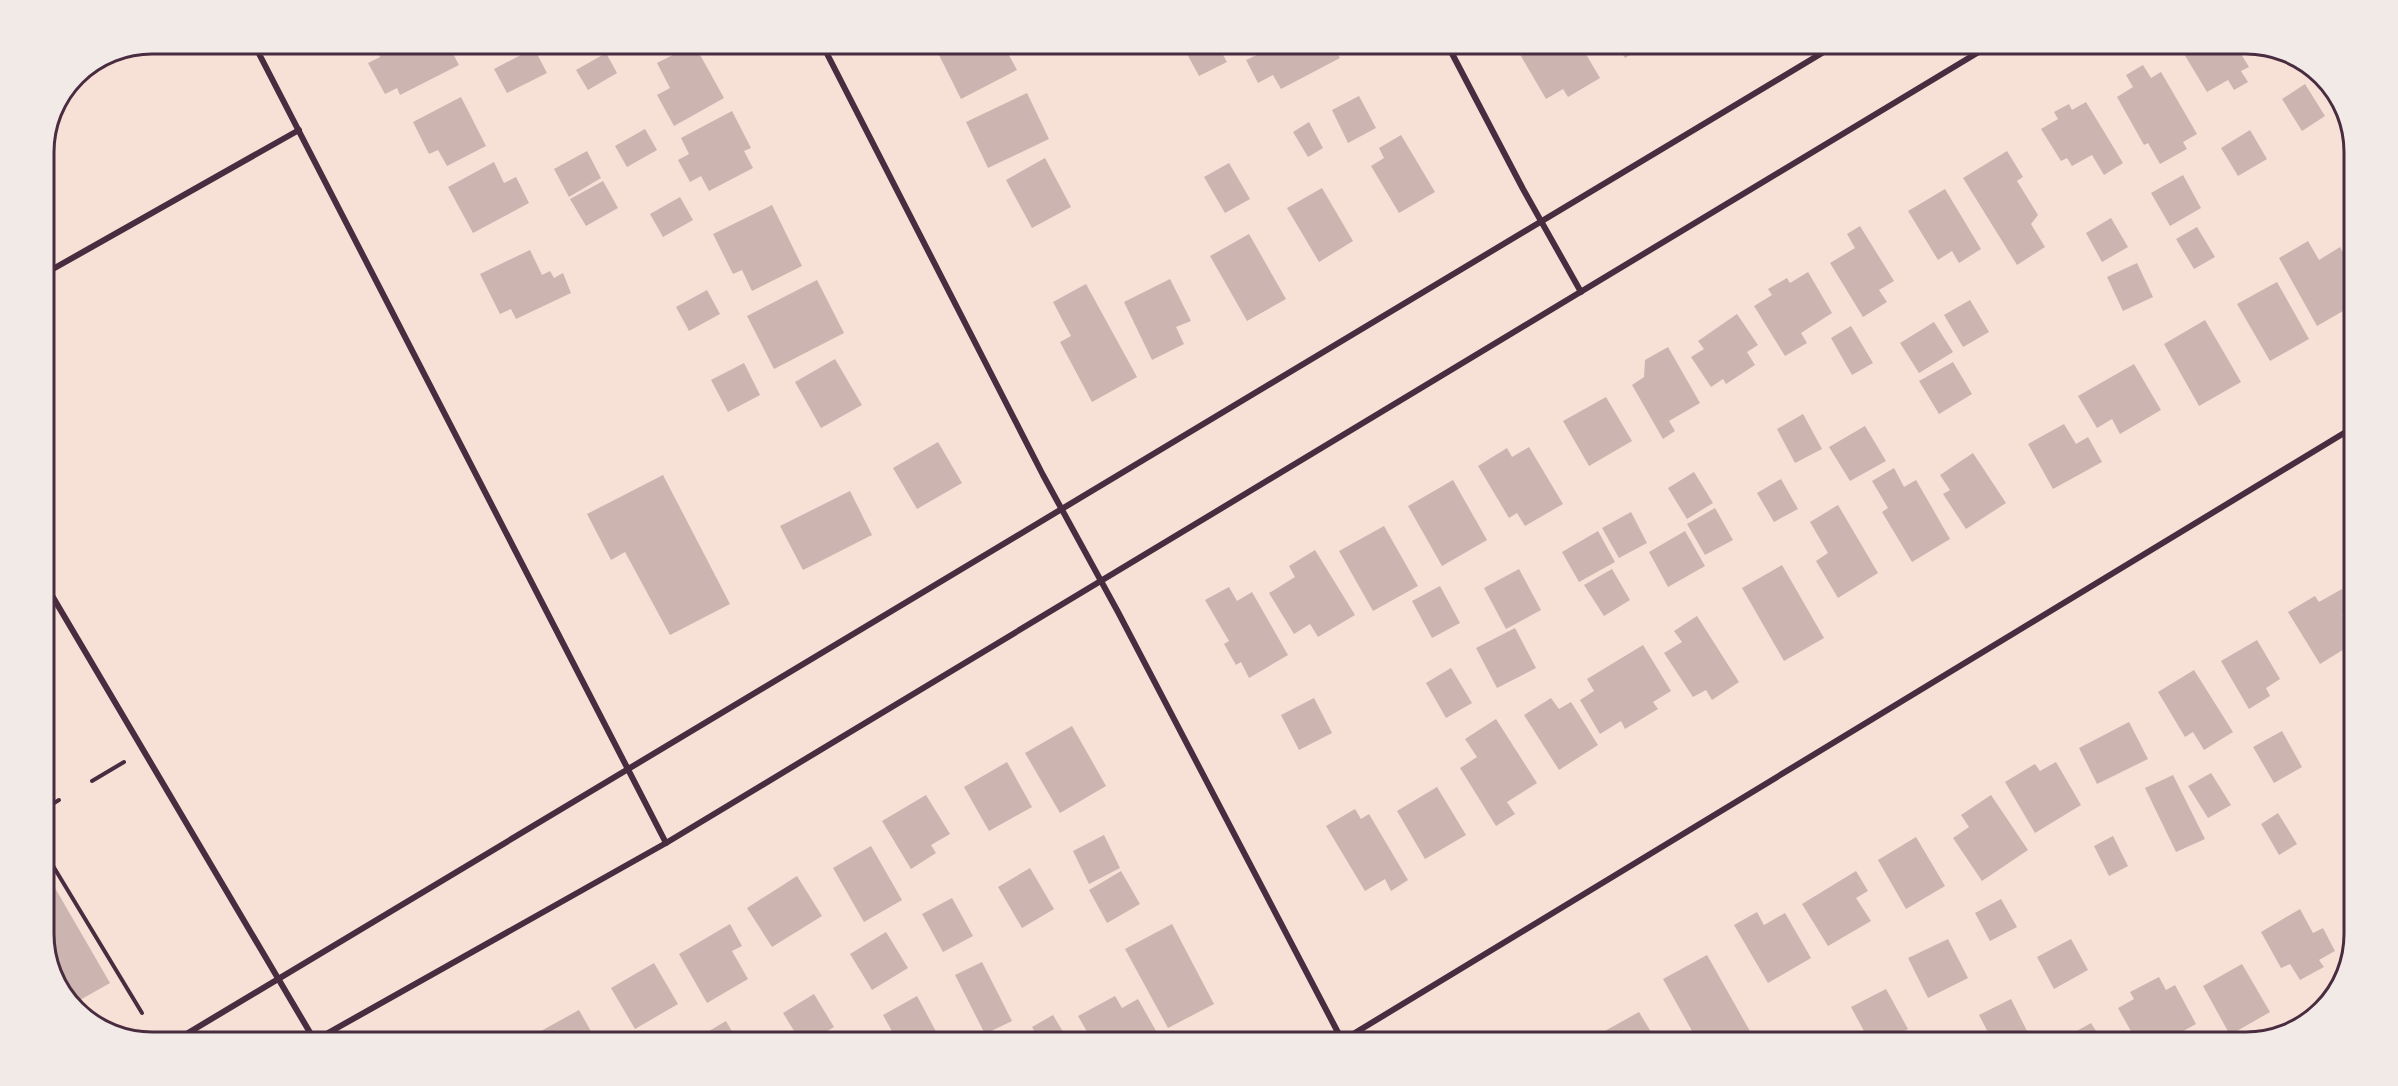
<svg xmlns="http://www.w3.org/2000/svg" width="2398" height="1086" font-family="Literata,serif">
<rect width="100%" height="100%" fill="#f7e1d7"/>
<!-- building -->
<g fill="#ccb4b1">
<path d="M389,44H448L459,65L400,95L397,88L385,94L368,63L380,57L377,50Z"/>
<path d="M694,44L724,98L674,126L657,95L670,88L657,63Z"/>
<path d="M951,44H1003L1017,70L961,99L937,51Z"/>
<path d="M1207,44H1217L1227,62L1199,76L1187,54Z"/>
<path d="M1256,44H1332L1340,58L1281,89L1273,75L1258,83L1246,60L1261,53Z"/>
<path d="M1528,44H1580L1600,78L1568,97L1563,89L1546,99L1518,51Z"/>
<path d="M1616,44H1647L1625,58Z"/>
<path d="M2178,44H2235L2249,67L2241,71L2248,82L2234,90L2228,80L2207,92Z"/>
<path d="M534,48L547,73L507,93L494,69Z"/>
<path d="M606,53L617,73L588,90L576,70Z"/>
<path d="M2143,65L2151,78L2161,72L2197,134L2183,142L2187,149L2160,164L2148,143L2144,145L2117,97L2133,87L2126,75Z"/>
<path d="M2305,84L2325,116L2302,131L2282,99Z"/>
<path d="M1027,93L1049,139L988,168L966,122Z"/>
<path d="M1359,96L1376,128L1348,143L1332,110Z"/>
<path d="M461,97L486,146L447,166L438,150L429,154L413,122Z"/>
<path d="M2086,102L2123,163L2104,175L2092,155L2072,166L2067,158L2061,161L2041,129L2058,119L2054,112L2069,104L2072,110Z"/>
<path d="M732,111L751,148L744,151L753,168L709,191L701,176L690,182L678,160L689,154L681,138Z"/>
<path d="M1309,122L1323,148L1308,157L1293,132Z"/>
<path d="M645,129L657,150L627,167L615,146Z"/>
<path d="M2250,130L2267,159L2238,176L2221,148Z"/>
<path d="M1401,135L1435,192L1399,213L1371,166L1384,158L1379,148Z"/>
<path d="M587,151L601,178L569,197L554,169Z"/>
<path d="M2007,151L2023,177L2017,181L2038,215L2031,224L2045,247L2017,265L1963,178Z"/>
<path d="M1045,158L1071,207L1032,228L1006,180Z"/>
<path d="M494,162L504,183L516,177L529,203L473,233L448,187Z"/>
<path d="M1229,163L1250,199L1225,213L1204,177Z"/>
<path d="M2183,175L2201,208L2170,226L2151,193Z"/>
<path d="M603,181L618,208L586,226L570,199Z"/>
<path d="M1322,188L1353,241L1319,262L1287,208Z"/>
<path d="M1945,189L1981,249L1959,263L1952,251L1938,260L1908,211Z"/>
<path d="M680,197L693,220L663,237L650,214Z"/>
<path d="M772,205L802,266L752,291L742,270L733,274L713,234Z"/>
<path d="M2111,218L2128,247L2102,262L2086,233Z"/>
<path d="M1860,226L1894,281L1879,290L1887,302L1863,317L1830,263L1855,248L1847,234Z"/>
<path d="M2197,227L2215,257L2194,269L2176,239Z"/>
<path d="M1249,234L1286,299L1247,321L1210,256Z"/>
<path d="M2308,241L2319,260L2340,247L2354,272V293L2345,298L2350,307L2317,326L2279,258Z"/>
<path d="M530,250L542,275L550,271L554,278L563,273L571,293L516,319L511,309L500,314L480,274Z"/>
<path d="M2137,263L2153,297L2123,311L2107,277Z"/>
<path d="M1808,272L1832,313L1801,333L1807,343L1785,356L1754,306L1772,295L1768,289L1787,278L1790,283Z"/>
<path d="M1170,279L1191,321L1176,327L1184,344L1152,360L1124,302Z"/>
<path d="M817,280L844,333L774,369L747,316Z"/>
<path d="M2277,282L2309,339L2270,361L2237,304Z"/>
<path d="M1086,284L1137,377L1092,402L1060,342L1071,336L1053,302Z"/>
<path d="M707,290L720,314L689,331L676,307Z"/>
<path d="M1970,300L1989,332L1963,347L1944,315Z"/>
<path d="M1737,314L1758,345L1747,352L1755,365L1726,384L1723,379L1711,387L1691,357L1704,349L1698,341Z"/>
<path d="M2205,320L2241,382L2199,406L2164,344Z"/>
<path d="M1934,322L1953,352L1919,373L1900,343Z"/>
<path d="M1851,326L1873,363L1852,375L1831,338Z"/>
<path d="M1668,347L1700,403L1669,421L1675,431L1663,439L1632,385L1644,377L1645,360Z"/>
<path d="M835,359L862,405L821,428L795,382Z"/>
<path d="M1953,362L1972,394L1939,414L1919,381Z"/>
<path d="M744,363L760,395L728,412L711,380Z"/>
<path d="M2134,364L2161,410L2120,434L2112,419L2097,428L2078,396Z"/>
<path d="M1606,397L1632,441L1589,466L1563,421Z"/>
<path d="M1803,414L1822,449L1795,463L1777,429Z"/>
<path d="M2064,424L2076,444L2088,437L2102,462L2053,489L2028,444Z"/>
<path d="M1865,426L1886,461L1850,481L1829,447Z"/>
<path d="M938,442L962,483L917,509L893,468Z"/>
<path d="M1529,447L1563,504L1525,526L1517,513L1509,518L1478,466L1507,448L1512,457Z"/>
<path d="M1973,453L2006,503L1966,529L1943,494L1950,490L1940,475Z"/>
<path d="M1894,468L1904,487L1916,480L1950,539L1912,562L1882,512L1888,508L1872,481Z"/>
<path d="M1694,472L1713,503L1687,519L1668,488Z"/>
<path d="M663,475L730,604L670,635L625,552L611,560L587,514Z"/>
<path d="M1781,479L1798,509L1774,522L1757,493Z"/>
<path d="M1453,480L1487,540L1442,566L1408,506Z"/>
<path d="M850,491L872,535L803,570L780,526Z"/>
<path d="M1838,505L1878,573L1838,598L1816,561L1828,553L1810,522Z"/>
<path d="M1715,508L1733,540L1705,555L1687,524Z"/>
<path d="M1631,512L1647,543L1619,558L1602,528Z"/>
<path d="M1384,526L1418,586L1373,611L1339,551Z"/>
<path d="M1598,531L1615,562L1579,582L1562,552Z"/>
<path d="M1685,531L1705,566L1668,587L1649,552Z"/>
<path d="M1315,550L1355,615L1318,637L1310,624L1294,634L1269,593L1295,577L1289,566Z"/>
<path d="M1782,565L1824,638L1784,661L1742,588Z"/>
<path d="M1519,569L1541,610L1506,629L1484,588Z"/>
<path d="M1612,569L1630,600L1604,616L1584,585Z"/>
<path d="M1440,586L1460,623L1432,638L1412,601Z"/>
<path d="M1229,587L1237,601L1252,592L1288,655L1249,678L1241,662L1236,665L1224,644L1229,641L1205,600Z"/>
<path d="M2342,589L2353,608L2342,615L2354,634V643L2320,664L2288,612L2315,596L2319,602Z"/>
<path d="M1697,616L1739,682L1712,700L1706,690L1693,697L1664,653L1682,642L1674,631Z"/>
<path d="M1515,628L1536,668L1497,688L1476,648Z"/>
<path d="M2257,640L2280,679L2266,688L2270,696L2249,709L2221,661Z"/>
<path d="M1643,645L1671,691L1653,702L1658,709L1625,729L1621,721L1600,734L1580,700L1594,691L1587,679Z"/>
<path d="M1451,668L1472,703L1446,718L1426,683Z"/>
<path d="M2194,670L2233,732L2204,750L2193,732L2185,737L2158,692Z"/>
<path d="M1314,698L1332,733L1299,750L1281,715Z"/>
<path d="M1551,698L1559,709L1571,702L1598,745L1559,770L1524,715Z"/>
<path d="M1496,719L1537,783L1507,802L1515,814L1496,826L1460,768L1477,757L1465,739Z"/>
<path d="M2129,722L2148,759L2097,784L2079,748Z"/>
<path d="M1072,726L1106,786L1060,813L1025,753Z"/>
<path d="M2282,731L2302,767L2274,783L2253,747Z"/>
<path d="M1007,762L1032,807L989,831L964,787Z"/>
<path d="M2056,762L2081,805L2035,833L2005,782L2035,764L2040,771Z"/>
<path d="M2211,773L2231,805L2208,818L2188,786Z"/>
<path d="M2173,775L2205,839L2176,852L2145,788Z"/>
<path d="M1437,787L1466,835L1425,859L1397,811Z"/>
<path d="M926,795L950,834L931,845L936,853L911,869L882,821Z"/>
<path d="M1991,795L2028,850L1982,881L1953,838L1969,827L1961,815Z"/>
<path d="M1355,809L1361,819L1369,814L1408,880L1391,891L1385,879L1365,891L1326,826Z"/>
<path d="M2278,813L2297,844L2279,855L2261,824Z"/>
<path d="M1104,835L1120,868L1089,884L1073,851Z"/>
<path d="M2113,836L2128,866L2109,876L2094,846Z"/>
<path d="M1916,837L1945,886L1906,909L1878,860Z"/>
<path d="M871,846L902,900L864,922L833,868Z"/>
<path d="M1030,868L1054,909L1022,928L998,887Z"/>
<path d="M44,869L110,983L73,1004L62,995L44,942Z"/>
<path d="M1121,871L1140,904L1107,923L1089,890Z"/>
<path d="M1856,871L1868,891L1856,898L1871,921L1828,946L1802,904Z"/>
<path d="M797,876L822,916L772,947L747,908Z"/>
<path d="M952,898L973,936L943,952L922,914Z"/>
<path d="M2001,899L2017,927L1990,941L1975,913Z"/>
<path d="M2300,909L2313,933L2323,928L2335,951L2319,960L2324,967L2300,980L2290,964L2281,968L2261,932Z"/>
<path d="M1757,912L1764,925L1785,913L1811,958L1768,983L1734,925Z"/>
<path d="M730,924L742,946L732,951L748,979L707,1003L679,954Z"/>
<path d="M1172,924L1214,1004L1168,1028L1125,949Z"/>
<path d="M886,932L908,968L872,990L850,954Z"/>
<path d="M1948,939L1968,978L1928,998L1908,958Z"/>
<path d="M2071,939L2088,970L2054,989L2037,957Z"/>
<path d="M1707,955L1751,1033L1733,1042H1712L1706,1032L1696,1038L1663,979Z"/>
<path d="M982,962L1012,1021L985,1034L955,975Z"/>
<path d="M654,963L678,1004L635,1029L611,988Z"/>
<path d="M2242,964L2270,1012L2230,1035L2203,986Z"/>
<path d="M2159,977L2166,990L2175,985L2196,1024L2169,1039L2171,1042H2137L2118,1008L2134,999L2130,992Z"/>
<path d="M1886,989L1908,1029L1883,1042H1870L1851,1007Z"/>
<path d="M814,994L834,1027L809,1042H801L783,1013Z"/>
<path d="M917,996L939,1037L930,1042H898L883,1015Z"/>
<path d="M1115,996L1122,1008L1138,999L1160,1038L1151,1042H1093L1078,1016Z"/>
<path d="M2011,999L2031,1039L2025,1042H1993L1979,1015Z"/>
<path d="M579,1010L597,1042H535L532,1036Z"/>
<path d="M1639,1012L1657,1042H1597L1594,1037Z"/>
<path d="M1053,1015L1069,1042H1040L1032,1027Z"/>
<path d="M726,1021L738,1042H715L709,1031Z"/>
<path d="M2091,1023L2103,1042H2057Z"/>
</g>
<g fill="none" stroke-linecap="round" stroke-linejoin="round">
<!-- path -->
<g stroke="#4a2c40" stroke-width="4">
<path d="M92,781L124,762"/>
<path d="M44,809L59,800"/>
<path d="M44,851L142,1013"/>
</g>
<!-- minor -->
<g stroke="#4a2c40" stroke-width="6">
<path d="M254,44L666,843"/>
<path d="M822,44L1043,475L1118,612L1343,1042"/>
<path d="M1447,44L1523,189L1581,292"/>
<path d="M44,274L299,130"/>
<path d="M44,582L315,1041"/>
<path d="M173,1042L1837,44"/>
<path d="M312,1042L666,843L1992,44"/>
<path d="M1340,1042L2354,427"/>
</g>
</g>
<!-- crop -->
<path d="M0 0H2398V1086H0ZM152 54H2246A98 98 0 0 1 2344 152V934A98 98 0 0 1 2246 1032H152A98 98 0 0 1 54 934V152A98 98 0 0 1 152 54Z" fill="#f1eae7" fill-rule="evenodd"/>
<path fill="none" stroke="#4a2c40" stroke-width="3" d="M152 54H2246A98 98 0 0 1 2344 152V934A98 98 0 0 1 2246 1032H152A98 98 0 0 1 54 934V152A98 98 0 0 1 152 54Z"/>
</svg>
